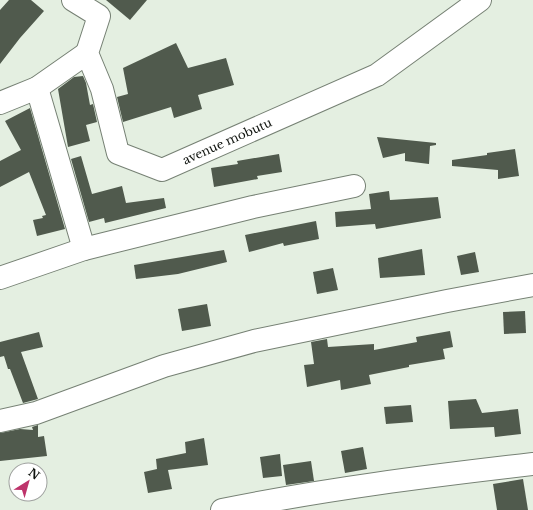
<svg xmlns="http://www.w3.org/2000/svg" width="533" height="510" font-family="'Libre Baskerville',serif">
<rect width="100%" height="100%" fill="#e4efe1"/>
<!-- building -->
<g fill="#505a4d">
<path d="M9,0H31L44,11L20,38L0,64V10Z"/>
<path d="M106,0H147L130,20Z"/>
<path d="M176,43L188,68L226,58L234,85L198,95L202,109L174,118L171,107L123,122L117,97L128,94L123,68Z"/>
<path d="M83,76L86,83L90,105L93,104L97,122L86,125L90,141L68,147L58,89L74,77Z"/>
<path d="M30,108L65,229L37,236L33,220L43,218L42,216L46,215L29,172L0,187V161L21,150L5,121Z"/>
<path d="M377,137L436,143V145L430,146L429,164L405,161V153L383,158Z"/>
<path d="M515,149L519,176L498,179V170L452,166V160L487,155V153Z"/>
<path d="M279,154L282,172L257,176L258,179L214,187L211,168L238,164L237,161Z"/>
<path d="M81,156L92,194L122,186L126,203L164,198L166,208L105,223L104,218L89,222L71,159Z"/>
<path d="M389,191L390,200L438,197L441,218L376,229L375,224L336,227L335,212L371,209L369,194Z"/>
<path d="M316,221L319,239L284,246L283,243L249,252L245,235Z"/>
<path d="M422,249L425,275L380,278L378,258Z"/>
<path d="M224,250L227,262L178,274L136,279L134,265Z"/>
<path d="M475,252L479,272L461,275L457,256Z"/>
<path d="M333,268L338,290L317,294L313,272Z"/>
<path d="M207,304L211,326L182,331L178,309Z"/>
<path d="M525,311L526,333L504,334L503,312Z"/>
<path d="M450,331L453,347L443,349L445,359L409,365V367L369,375L371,384L341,390L340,380L307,387L304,365L314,364L311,342L327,339L328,347L374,344V350L417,342L416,337Z"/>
<path d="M39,332L43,347L21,352L38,399L23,403L10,369H8L4,356L0,357V342Z"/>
<path d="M476,399L482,413L518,409L521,434L495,437L494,427L450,429L448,401Z"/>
<path d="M411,405L413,422L386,424L384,407Z"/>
<path d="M38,425V437L44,436L47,456L0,461V433L20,429L33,430L32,427Z"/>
<path d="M204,438L208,465L168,470L172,489L148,493L144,472L157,469L156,459L186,453L185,442Z"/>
<path d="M363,447L367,469L345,473L341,451Z"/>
<path d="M280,454L282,476L263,478L260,457Z"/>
<path d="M311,461L314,481L286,485L283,465Z"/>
<path d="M523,479L528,510H497L493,484Z"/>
</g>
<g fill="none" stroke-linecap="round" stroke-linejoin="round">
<!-- minor casing -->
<g stroke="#768174" stroke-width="24">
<g id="minor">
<path d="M73,0L99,16L87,53L102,89L118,153L162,170L377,75L480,0"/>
<path d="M37,88L84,249"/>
<path d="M0,103L37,88L87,53"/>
<path d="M0,278L84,249L253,207L354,186"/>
<path d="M0,421L36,413L164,366L254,341L447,301L533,285"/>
<path d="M222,510C325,489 429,476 533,464"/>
</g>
</g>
<!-- minor -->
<use href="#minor" stroke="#fff" stroke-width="22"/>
</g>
<g text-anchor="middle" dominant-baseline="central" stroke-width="4" stroke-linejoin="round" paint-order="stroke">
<!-- street labels -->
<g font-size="12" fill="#0f130e" stroke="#fff">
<text transform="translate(227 141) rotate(-24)">avenue mobutu</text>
</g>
</g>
<!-- north arrow -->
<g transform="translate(28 482) rotate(37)"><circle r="19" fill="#ffffff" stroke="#9fa19f"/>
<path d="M0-3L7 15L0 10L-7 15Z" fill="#be336b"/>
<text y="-6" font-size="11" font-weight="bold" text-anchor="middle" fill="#0f130e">N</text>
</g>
</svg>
